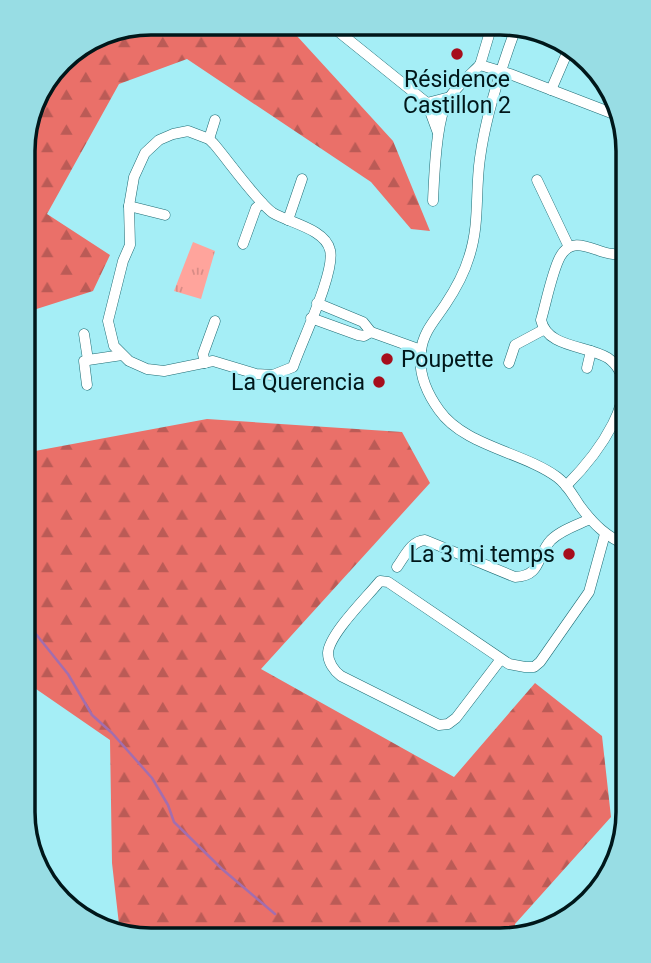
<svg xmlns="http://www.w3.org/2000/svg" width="651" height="963" font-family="Roboto,sans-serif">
<defs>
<pattern id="forest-firs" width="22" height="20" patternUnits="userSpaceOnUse" patternTransform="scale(1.75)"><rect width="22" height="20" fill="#ea7069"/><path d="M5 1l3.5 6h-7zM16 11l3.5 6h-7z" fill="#bb5b56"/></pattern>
<pattern id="park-tufts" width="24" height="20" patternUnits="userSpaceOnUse" patternTransform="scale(1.75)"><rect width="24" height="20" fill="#ffa49c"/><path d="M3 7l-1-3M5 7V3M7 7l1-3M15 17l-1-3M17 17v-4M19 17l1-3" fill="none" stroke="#d98c86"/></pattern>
</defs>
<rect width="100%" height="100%" fill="#a5eef6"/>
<!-- forest -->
<g fill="url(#forest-firs)">
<path d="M151,23L286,24L393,141L430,231L411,229L371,182L187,59L119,84L47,214L110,255L93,291L24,313V134L67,54Z"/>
<path d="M23,382L35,451L207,419L402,432L430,483L261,669L454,777L535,683L602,736L611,817L515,924L516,937L500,940L134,939L120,933L112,863L110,740L23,680Z"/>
</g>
<!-- park -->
<path fill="url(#park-tufts)" d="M193,242L215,251L201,299L174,291Z"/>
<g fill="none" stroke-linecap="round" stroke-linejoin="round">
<!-- stream -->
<path stroke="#a36eae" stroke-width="2.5" d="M23,618L68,674L92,715L112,733L152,778L168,805L174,822L222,869L275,914"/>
<!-- street casing -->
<g stroke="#1f6c74" stroke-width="11">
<g id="street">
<path d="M329,24L427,103"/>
<path d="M517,25C501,68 486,113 480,158C475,192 480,224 469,257C464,274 455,290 445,305C435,320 423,332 421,351C418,372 426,392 439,410C464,446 523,452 557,477C568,485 573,496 580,506C594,525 607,537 628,546"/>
<path d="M480,65L510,74L614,114H621"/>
<path d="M480,65L492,25"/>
<path d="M551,90L570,46"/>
<path d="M188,131L209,139L214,144C227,159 259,204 273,213C290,223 325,229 330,250C336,271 301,343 293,367L273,375L256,374L213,361L164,371L147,369L129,361L114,346L108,321L123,261L130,245L129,206L134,177L145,153L159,140L173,134Z"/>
<path d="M438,133L427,103L450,97"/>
<path d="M209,139L215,120"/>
<path d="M537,180L569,247"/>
<path d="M433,201C434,178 436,121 447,102C455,87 468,77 480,65"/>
<path d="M129,206L165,215"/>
<path d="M288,220L302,179"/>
<path d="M243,244L256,208L262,203"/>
<path d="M317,303L363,322L371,332L421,350"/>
<path d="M311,318L358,335L364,336L371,332"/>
<path d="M84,334L88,360L122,355"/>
<path d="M205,363L203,354L215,321"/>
<path d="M509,363L515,345L543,330"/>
<path d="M587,368L591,351"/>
<path d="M87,385L84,361L88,360"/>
<path d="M566,486C592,460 651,389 608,358C587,345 547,348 541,320C546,303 552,272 560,257C577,226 608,268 628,249"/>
<path d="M397,567C405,556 411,541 425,540L515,577C542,576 536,556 551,540C561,530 577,525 590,519"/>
<path d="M501,659L456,718L448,724L439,725L341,676C334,671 328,662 328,653C329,634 368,596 380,581L388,582L509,664L525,667H534L540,662L589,592L605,534"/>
</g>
</g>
<!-- street -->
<use href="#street" stroke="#fff" stroke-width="10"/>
</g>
<!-- markers -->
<g fill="#a60e1c" stroke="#a5eef6" stroke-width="2.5">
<circle cx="457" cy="54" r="7"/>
<circle cx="387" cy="359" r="7"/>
<circle cx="379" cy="382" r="7"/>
<circle cx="569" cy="554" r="7"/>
</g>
<g text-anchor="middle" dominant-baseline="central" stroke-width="5" stroke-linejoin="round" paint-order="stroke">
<!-- poi labels -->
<g font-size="23" fill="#00171a" stroke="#a5eef6" text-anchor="end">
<text x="457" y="79" text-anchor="middle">Résidence<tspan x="457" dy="26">Castillon 2</tspan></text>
<text x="401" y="359" text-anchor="start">Poupette</text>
<text x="365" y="382">La Querencia</text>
<text x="555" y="554">La 3 mi temps</text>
</g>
</g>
<!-- crop -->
<path d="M0 0H651V963H0ZM151 35H500A116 116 0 0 1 616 151V812A116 116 0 0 1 500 928H151A116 116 0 0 1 35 812V151A116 116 0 0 1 151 35Z" fill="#98dde4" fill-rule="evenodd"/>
<path fill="none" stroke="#00171a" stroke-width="3.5" d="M151 35H500A116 116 0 0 1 616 151V812A116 116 0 0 1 500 928H151A116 116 0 0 1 35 812V151A116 116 0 0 1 151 35Z"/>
</svg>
